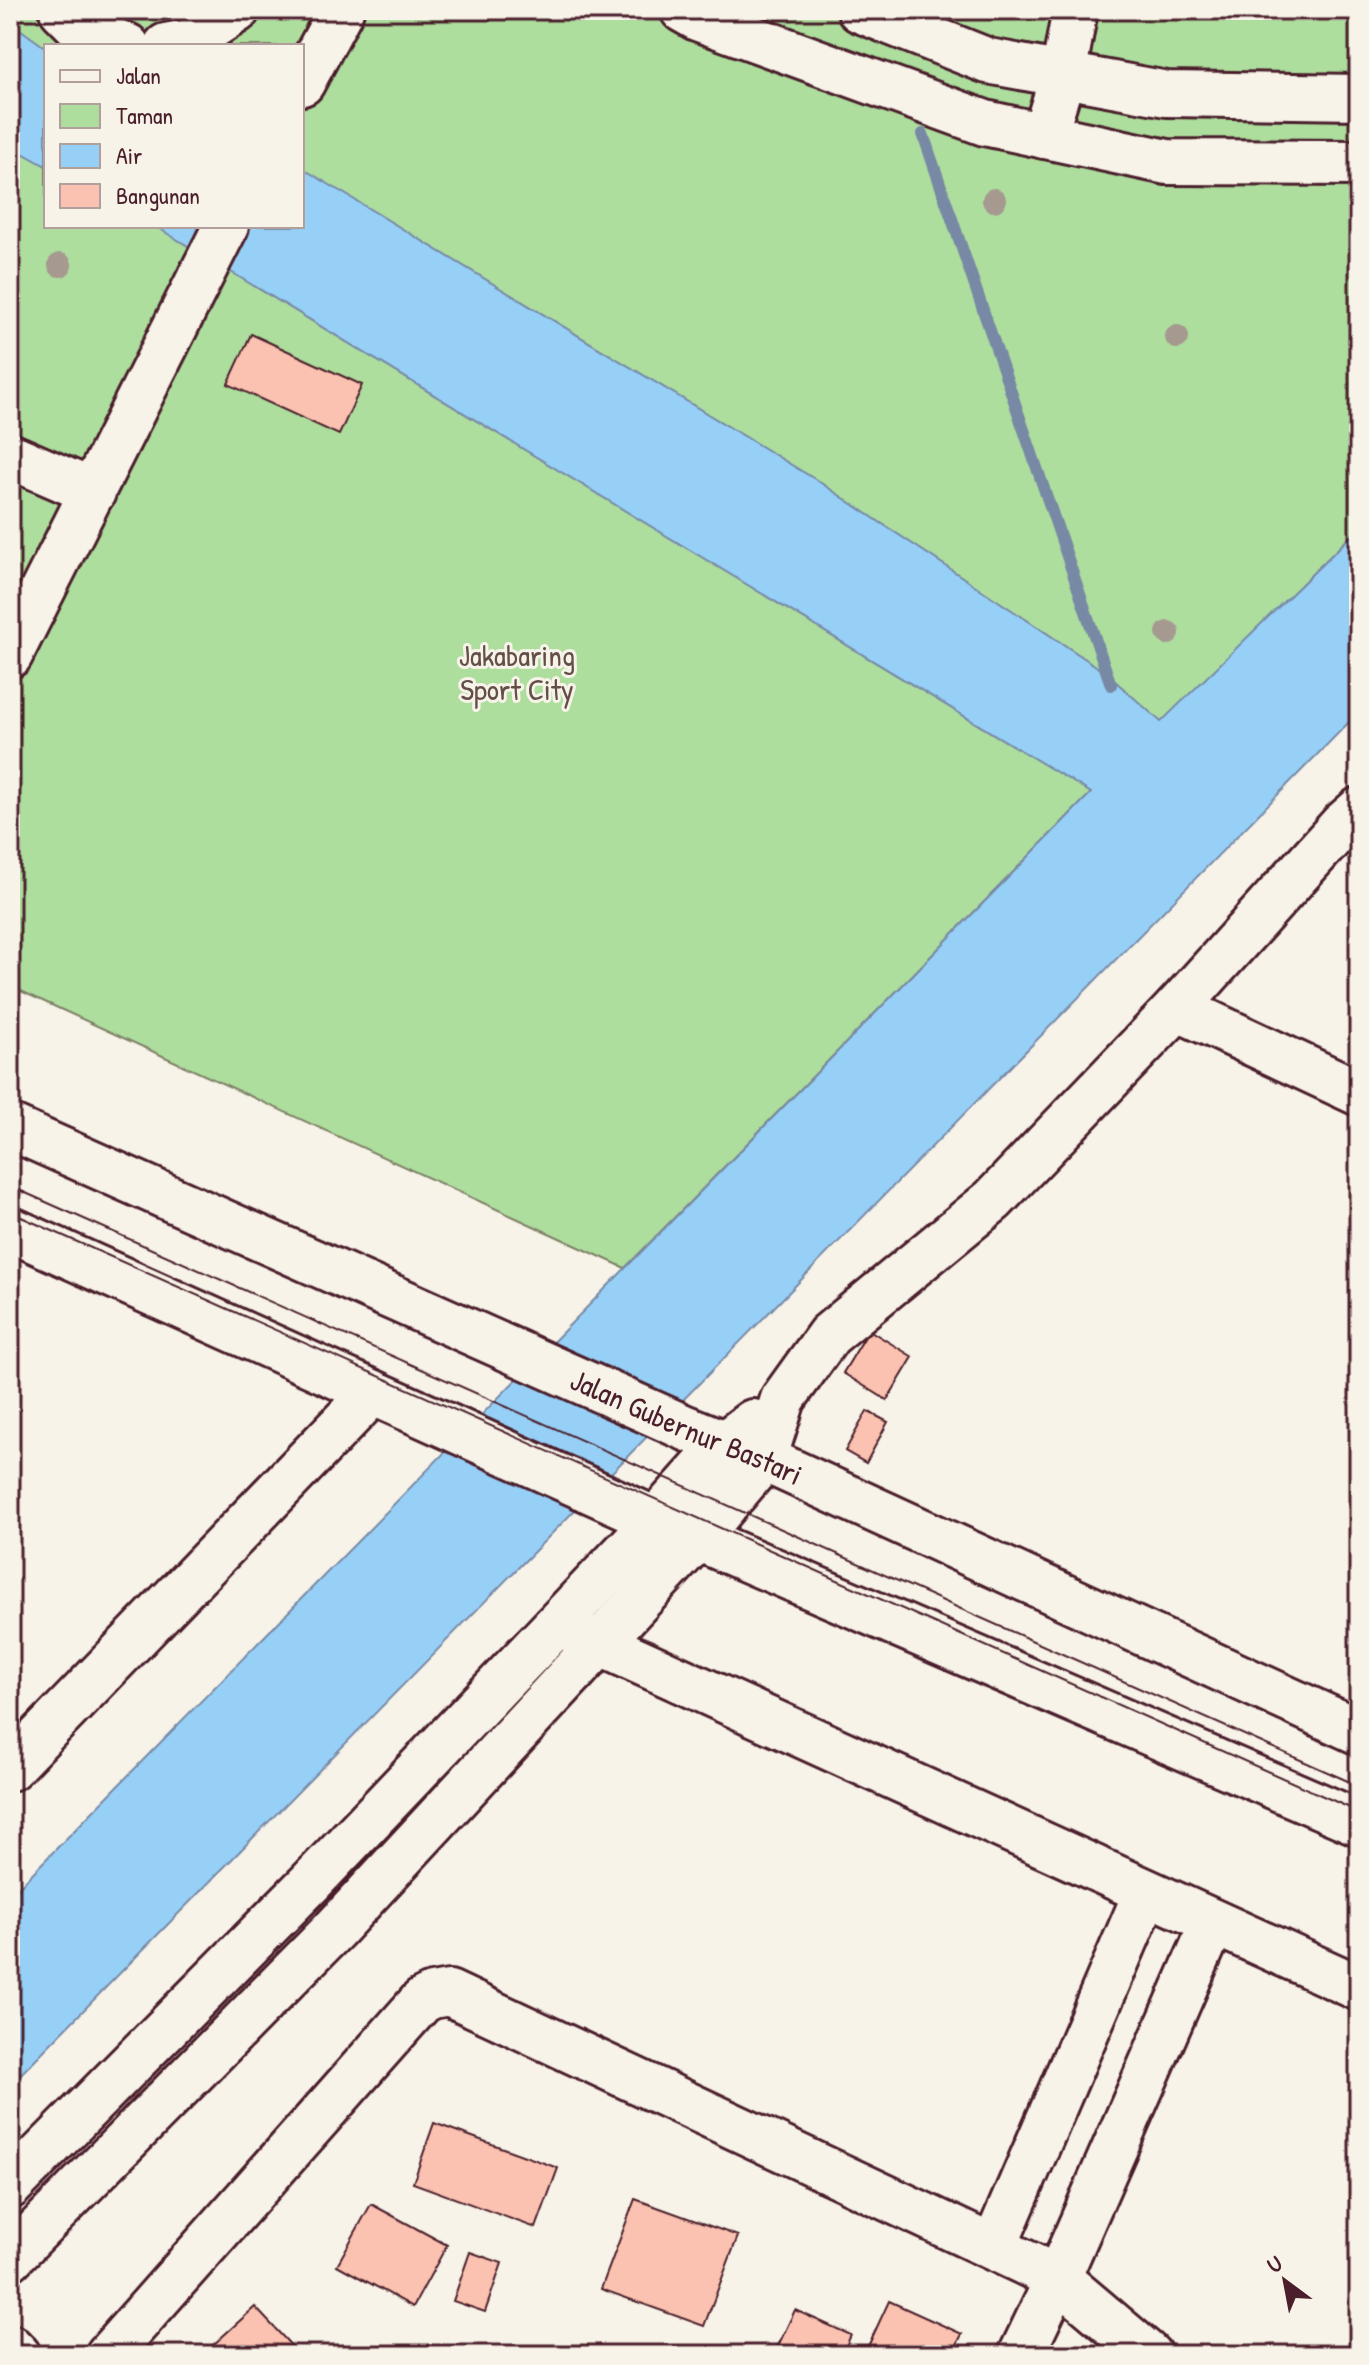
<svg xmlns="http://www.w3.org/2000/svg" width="1369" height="2365" font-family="'Patrick Hand',sans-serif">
<rect width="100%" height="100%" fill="#f7f3e8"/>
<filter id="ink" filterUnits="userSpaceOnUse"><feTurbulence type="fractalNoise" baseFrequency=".0125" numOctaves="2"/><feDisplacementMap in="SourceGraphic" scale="16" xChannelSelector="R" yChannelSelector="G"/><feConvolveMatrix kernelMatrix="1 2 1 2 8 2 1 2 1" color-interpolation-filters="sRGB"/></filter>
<g filter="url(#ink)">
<!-- green -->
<path fill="#adde9e" stroke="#7c7e64" stroke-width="2" fill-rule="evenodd" d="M10,10H1359V528L1091,793L625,1268L10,986ZM46,46H302V226H46Z"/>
<!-- water -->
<g fill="#97d0f7" stroke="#7889a5" stroke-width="2">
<path d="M10,22L46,48V166L10,146Z"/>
<path d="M302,168L818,481L1105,672L1161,722L1359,528V712L10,2085V1896L1091,793L155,226H302Z"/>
</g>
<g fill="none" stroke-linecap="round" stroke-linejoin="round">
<!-- stream -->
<path stroke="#7889a5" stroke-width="12" d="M923,134L1111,685"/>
</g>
<!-- building -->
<g fill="#fbc2b1" stroke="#4a1f2b" stroke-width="2">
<path d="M251,334L362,385L339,435L228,384Z"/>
<path d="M869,1330L913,1357L887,1400L843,1373Z"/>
<path d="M867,1411L888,1422L866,1463L845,1451Z"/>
<path d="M434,2123L558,2168L536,2228L413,2183Z"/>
<path d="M635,2199L738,2236L704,2326L601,2289Z"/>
<path d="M371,2204L447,2245L413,2307L337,2265Z"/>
<path d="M470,2252L502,2263L485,2312L453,2301Z"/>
<path d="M889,2301L962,2334L952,2355H864Z"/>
<path d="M255,2307L300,2355H202Z"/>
<path d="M795,2310L851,2335L842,2355H792L777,2348Z"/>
</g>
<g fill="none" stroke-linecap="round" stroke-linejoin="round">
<!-- minor casing -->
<g stroke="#4a1f2b" stroke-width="50">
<g id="minor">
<path d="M62,10L78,26L127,46"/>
<path d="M683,10L697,18L985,123L1167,162L1359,163"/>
<path d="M860,10L988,61L1167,94L1359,97"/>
<path d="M166,46L188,42L237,10"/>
<path d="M302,83L341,10"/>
<path d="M1044,136L1063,75L1075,10"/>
<path d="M10,456L93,492"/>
<path d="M10,655L226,226"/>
<path d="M1177,1008L1342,825L1359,810"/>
<path d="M577,1633L1359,1988"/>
<path d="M10,1768L372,1393"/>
<path d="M10,2186L310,1883L656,1520L724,1444L753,1422"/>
<path d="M994,2247L1146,1893"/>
<path d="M10,2258L334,1930L698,1537L764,1459L783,1399L829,1335L993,1200L1177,1008L1359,1093"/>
<path d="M10,2347L18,2355"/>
<path d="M108,2355L422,2001L432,1996L449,1993L1058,2278L1149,2355"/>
<path d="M1021,2355L1058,2278L1213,1923"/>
</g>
</g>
<!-- highway casing -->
<g stroke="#4a1f2b" stroke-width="50">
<g id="highway">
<path id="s1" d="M10,1127L686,1428L764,1459L1359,1732"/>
<path d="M10,1229L656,1520L1359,1823"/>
</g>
</g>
<!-- minor -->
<use href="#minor" stroke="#f7f3e8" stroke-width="44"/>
<!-- highway -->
<use href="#highway" stroke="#f7f3e8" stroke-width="44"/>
<!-- tram -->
<g stroke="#4a1f2b" stroke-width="2">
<path d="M10,1186L1359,1786"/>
<path d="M10,1212L1359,1812"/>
</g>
</g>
<!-- trees -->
<g fill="#a69990">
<circle cx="994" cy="200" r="12"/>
<circle cx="60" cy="265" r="12"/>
<circle cx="1177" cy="337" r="12"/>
<circle cx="1168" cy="633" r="12"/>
</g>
</g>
<g text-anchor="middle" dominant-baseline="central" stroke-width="6" stroke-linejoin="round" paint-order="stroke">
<!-- park labels -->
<g font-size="30" fill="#634f48" stroke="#f7f3e8">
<text x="517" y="655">Jakabaring<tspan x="517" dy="34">Sport City</tspan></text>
</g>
<!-- street labels -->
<g font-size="30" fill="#4a1f2b" stroke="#f7f3e8">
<text stroke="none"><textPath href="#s1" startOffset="740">Jalan Gubernur Bastari</textPath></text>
</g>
</g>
<!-- margin -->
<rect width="1369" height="2365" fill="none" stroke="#f7f3e8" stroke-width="40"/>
<rect x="20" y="20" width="1329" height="2325" fill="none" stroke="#4a1f2b" stroke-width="3" filter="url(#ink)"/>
<!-- legend -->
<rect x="44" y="44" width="260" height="184" fill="#f7f3e8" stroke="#b29e9c" stroke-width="2"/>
<rect x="60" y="70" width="40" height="12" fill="#f7f3e8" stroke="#b29e9c" stroke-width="2"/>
<text x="116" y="84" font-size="24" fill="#4a1f2b">Jalan</text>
<rect x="60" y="104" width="40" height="24" fill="#adde9e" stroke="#b29e9c" stroke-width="2"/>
<text x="116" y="124" font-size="24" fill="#4a1f2b">Taman</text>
<rect x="60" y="144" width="40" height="24" fill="#97d0f7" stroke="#b29e9c" stroke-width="2"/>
<text x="116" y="164" font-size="24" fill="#4a1f2b">Air</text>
<rect x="60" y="184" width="40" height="24" fill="#fbc2b1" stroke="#b29e9c" stroke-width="2"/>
<text x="116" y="204" font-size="24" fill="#4a1f2b">Bangunan</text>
<!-- north arrow -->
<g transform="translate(1285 2281) rotate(328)" stroke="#f7f3e8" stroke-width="6" paint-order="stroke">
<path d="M0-6L14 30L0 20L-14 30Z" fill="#4a1f2b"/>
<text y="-12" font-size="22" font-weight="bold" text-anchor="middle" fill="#4a1f2b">U</text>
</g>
</svg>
